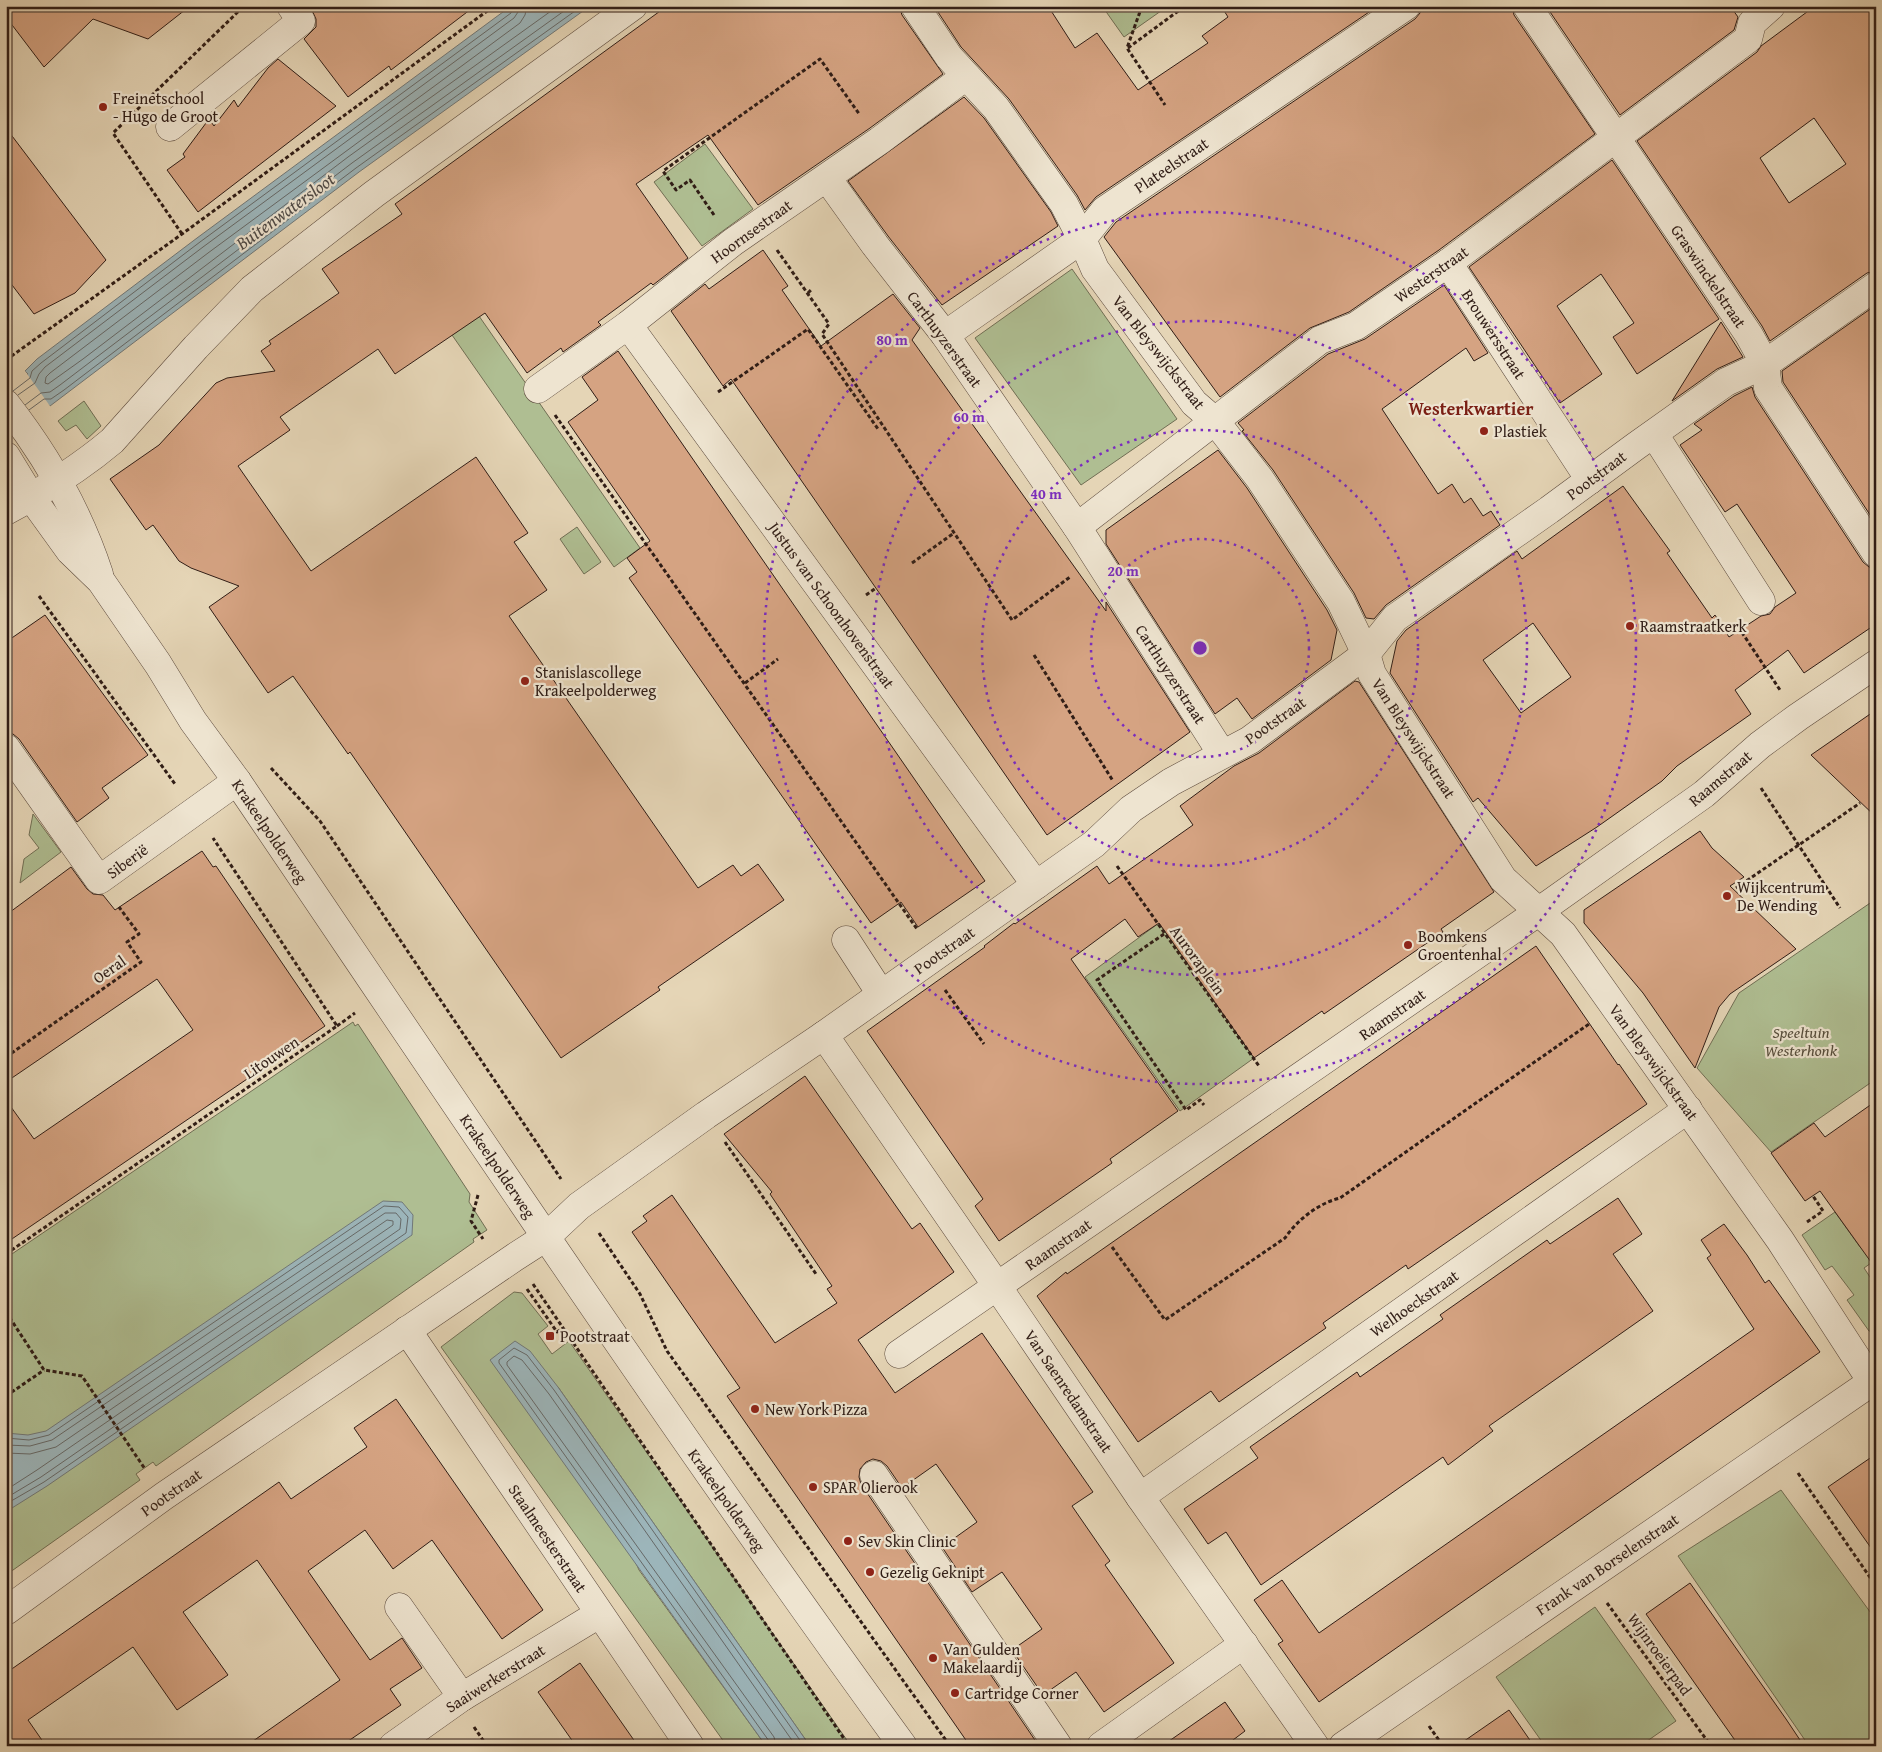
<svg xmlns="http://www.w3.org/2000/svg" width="1882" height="1752" font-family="'Gentium Book Plus',serif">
<rect width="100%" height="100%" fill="#e5d5b6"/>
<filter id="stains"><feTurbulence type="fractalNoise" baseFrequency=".004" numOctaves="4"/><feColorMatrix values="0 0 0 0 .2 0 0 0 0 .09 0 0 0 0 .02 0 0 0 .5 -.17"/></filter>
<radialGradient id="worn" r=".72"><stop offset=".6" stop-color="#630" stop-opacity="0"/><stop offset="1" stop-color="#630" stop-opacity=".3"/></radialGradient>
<!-- green -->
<g fill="#afbe92" stroke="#706e54">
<path d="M1102,6H1168L1124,37Z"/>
<path d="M705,144L753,209L702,246L654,182Z"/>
<path d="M1072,269L1177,419L1081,485L975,338Z"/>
<path d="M479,316L640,548L614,567L452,335Z"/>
<path d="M84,401L101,426L87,439L76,425L66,431L58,421Z"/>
<path d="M577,527L601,562L584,574L560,539Z"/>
<path d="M33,814L61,852L20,883L24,859L39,848L29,835Z"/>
<path d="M1876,899V1079L1771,1152L1697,1068L1739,993Z"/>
<path d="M1159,923L1254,1058L1180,1111L1085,977Z"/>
<path d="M353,1022L355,1026L358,1024L470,1194L469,1202L487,1230L473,1239L474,1242L156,1466L153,1462L136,1474L140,1480L6,1575V1258Z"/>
<path d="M1835,1212L1860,1247L1870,1254L1874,1261L1864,1268L1876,1286V1332L1869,1331L1847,1300L1854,1295L1832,1266L1825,1270L1802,1235Z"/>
<path d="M514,1292L522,1293L548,1326L538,1334L552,1354L569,1341L851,1746H810L558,1387L639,1570L766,1746H727L441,1347Z"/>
<path d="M1781,1490L1876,1620V1746H1809L1678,1556Z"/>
<path d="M1595,1607L1676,1721L1640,1746H1545L1496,1677Z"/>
</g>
<!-- water -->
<g fill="#9cb5ba" stroke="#717878">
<path d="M511,6H590L359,172L50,406L47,403L6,390L28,374L25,371L37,359L197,238Z"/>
<path d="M383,1201L402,1202L413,1215L412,1235L47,1486L12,1508L6,1510V1433L28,1435L46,1431Z"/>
<path d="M515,1341L530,1351L558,1387L810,1746H766L490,1360Z"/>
</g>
<!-- pier -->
<path fill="#e5d5b6" d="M25,371L50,406H47L6,436V387Z"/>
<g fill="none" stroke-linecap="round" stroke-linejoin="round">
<!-- shore -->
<g stroke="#666968" stroke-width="1">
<path d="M527,6L525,15L520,23L208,253L50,373L46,377L45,383L48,384L83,359L348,157L558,6"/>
<path d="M13,391L30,378L32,371L41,363L200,242L511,13L513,6"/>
<path d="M18,395L35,383L39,374L45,367L203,247L514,18L518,12L519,6"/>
<path d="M25,405L41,393L50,392L60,385L352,163L571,6"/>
<path d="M29,410L44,399H51L64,390L356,168L582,6"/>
<path d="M6,1438L29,1440L49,1435L384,1206L399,1207L408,1217L406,1233L44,1482L6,1504"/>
<path d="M6,1445L30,1446L52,1440L385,1213H396L401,1219L400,1229L41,1477L6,1498"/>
<path d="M6,1453L30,1454L56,1447L387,1220L393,1221V1225L37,1470L6,1490"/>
<path d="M770,1746L769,1741L499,1363V1360L514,1348L527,1355L554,1390L804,1746"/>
<path d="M776,1746L774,1737L507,1365V1362L514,1356L522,1360L549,1394L796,1746"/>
</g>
</g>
<!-- building -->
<g fill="#d5a382" stroke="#301d16" fill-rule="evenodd">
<path d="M6,6H190L148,39L93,19L44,67L6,17Z"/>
<path d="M310,6H475L391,70L389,66L348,97L304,39L316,27V19Z"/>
<path d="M667,6H899L902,15L943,74L870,128L758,205L708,135L636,184L688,258L653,285L651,283L647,286L598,322L601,325L563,352L561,348L527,373L485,313L395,374L378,349L280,417L290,430L238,466L311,571L476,457L528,533L514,542L547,590L509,616L698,888L733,865L741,876L758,864L784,900L658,987L660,990L561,1058L350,752L348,754L293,676L268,693L209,607L239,586L191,568L179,561L153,525L146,530L110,479L159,445L216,383L227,378L275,371L261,351L271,344L269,341L339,293L322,269L402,214L395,204Z"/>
<path d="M934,6H1048L1075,48L1097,33L1138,90L1208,43L1202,36L1228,17L1221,6H1378L1096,197L1085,210L1077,195L1009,99L961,47Z"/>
<path d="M1421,6H1512L1514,15L1595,134L1439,250L1349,312L1310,328L1220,397L1104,237L1116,222L1415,19L1420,13Z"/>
<path d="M1546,6H1730L1738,17L1734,30L1620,115Z"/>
<path d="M1815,6H1876V271L1867,273L1770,341L1762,326L1637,141L1757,52L1761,46ZM1814,118L1846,164L1789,203L1760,158Z"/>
<path d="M278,59L336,106L198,212L167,170L185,157L183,154L209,119L214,126L234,100L238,107L268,68Z"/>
<path d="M964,97L984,118L1051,212L1058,226L942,305L888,236L848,181Z"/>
<path d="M6,128L106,260L75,293L34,314L6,277Z"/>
<path d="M1612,160L1719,319L1637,374L1613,337L1634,323L1601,274L1557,306L1602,374L1560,403L1469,267Z"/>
<path d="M763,250L788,286L782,290L821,346L893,294L920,328L912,340L1106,611V602L1190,732L1047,835L731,379L723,386L671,311L705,284L709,289Z"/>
<path d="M1444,285L1488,353L1474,361L1466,348L1382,409L1438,494L1452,484L1464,503L1471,498L1483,516L1491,511L1500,525L1386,605L1374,619L1366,618L1354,593L1273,470L1242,431L1244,430L1238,423L1328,354L1365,339Z"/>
<path d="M1876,305V524L1783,382L1782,371Z"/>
<path d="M1721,322L1743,357L1717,369L1672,401Z"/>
<path d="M618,351L985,881L918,927L901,902L871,923L629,578L637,572L627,558L650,541L568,422L598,400L582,377Z"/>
<path d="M1752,387L1755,397L1863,562L1869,567L1876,568V624L1804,673L1788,650L1735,690L1751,714L1677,766L1662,781L1597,827L1536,866L1478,798L1473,802L1390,673L1397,641L1406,630L1517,551L1522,559L1623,486L1670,551L1667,553L1712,618L1715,615L1729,637L1761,616L1770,614L1775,607L1796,593L1737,504L1725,512L1680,445L1702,430L1694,424L1734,396ZM1533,623L1571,677L1521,713L1483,660Z"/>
<path d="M1218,450L1247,488L1327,610L1337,630L1331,660L1252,719L1237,698L1215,714L1106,544V530Z"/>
<path d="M45,615L148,755L102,788L109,798L77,822L19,739L13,734L6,733V642Z"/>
<path d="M1355,681L1359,682L1494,892L1441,929L1443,932L1324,1014L1322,1011L1254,1058L1159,923L1138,937L1125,919L1071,959L1178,1111L1110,1159L1112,1163L999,1241L975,1206L983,1199L867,1031L985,947L984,946L1014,923L1015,924L1097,866L1109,884L1193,825L1180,806L1234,766L1259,753Z"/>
<path d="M1876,710V817L1811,755Z"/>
<path d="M1700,831L1712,848L1744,877L1730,886L1796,949L1730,994L1719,1007L1695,1068L1643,993L1584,923V910Z"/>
<path d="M202,851L213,867L216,866L325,1026L6,1243V1100L34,1139L193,1030L157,979L6,1082V915L71,867L87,889L93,894L103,895L115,910Z"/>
<path d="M1536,946L1618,1065L1619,1064L1647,1104L1408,1269L1406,1265L1323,1323L1326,1328L1219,1402L1211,1391L1138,1442L1037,1296L1066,1272L1067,1274Z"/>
<path d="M805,1076L912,1229L920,1223L954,1272L858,1340L895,1393L982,1333L1093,1492L1072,1506L1110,1561L1105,1565L1174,1663L1104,1712L1076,1672L1043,1695L1012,1650L1042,1629L1002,1572L972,1592L942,1547L977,1522L936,1464L902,1488L887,1466L881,1461L873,1459L866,1462L860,1469L859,1477L861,1484L1039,1746H970L727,1396L740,1388L632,1232L647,1221L643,1216L672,1195L775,1343L837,1303L827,1289L832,1286L770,1194L772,1192L724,1134Z"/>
<path d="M1876,1101V1269L1820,1191L1805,1201L1771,1153L1814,1123L1825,1137Z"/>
<path d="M1618,1198L1642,1234L1613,1254L1653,1311L1489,1426L1493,1431L1448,1465L1443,1457L1261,1585L1226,1532L1208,1544L1184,1509L1258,1458L1250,1447L1357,1372L1360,1377L1403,1347L1443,1319L1440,1315L1547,1240L1550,1244Z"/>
<path d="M1724,1224L1747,1255L1765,1283L1769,1280L1820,1352L1319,1702L1278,1644L1283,1641L1254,1600L1282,1580L1319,1633L1754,1329L1707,1258L1711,1255L1701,1240Z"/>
<path d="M396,1399L543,1610L502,1639L432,1540L393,1569L365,1530L308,1571L370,1660L402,1638L422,1668L390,1689L401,1705L341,1746H246L340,1680L257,1560L183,1612L228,1675L177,1710L133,1647L28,1720L46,1746H6V1673L279,1482L291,1499L367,1447L354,1428Z"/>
<path d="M1876,1454V1555L1828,1487Z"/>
<path d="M1690,1583L1786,1719L1804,1746H1739L1646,1614Z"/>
<path d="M580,1663L638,1746H576L538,1692Z"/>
<path d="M1225,1702L1245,1731L1225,1746H1162Z"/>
<path d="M1509,1710L1534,1746H1457Z"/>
</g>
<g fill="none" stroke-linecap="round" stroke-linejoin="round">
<!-- minor casing -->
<g stroke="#5d4b3e" stroke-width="29">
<g id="minor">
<path d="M915,6L949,57L996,108L1064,204L1082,239L1095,269L1194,403L1216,422L1260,479L1341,602L1366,654L1372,674L1503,879L1563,934L1780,1240L1876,1388"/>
<path d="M1527,6L1749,335L1765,364L1768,388L1876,553"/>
<path d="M170,127L301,21L291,6"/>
<path d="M827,178L875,245L945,335L1077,527L1222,754"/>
<path d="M1448,263L1590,480"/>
<path d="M628,325L1036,885"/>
<path d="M945,335L1082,239L1105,210L1406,6"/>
<path d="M538,389L628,325L733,242L879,141L966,76"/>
<path d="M6,404C46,455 79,513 99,574"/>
<path d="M1654,434L1761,601"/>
<path d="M6,456L31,497L70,551L101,581L158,664L193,721L237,781C456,1104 673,1430 903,1746"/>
<path d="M6,511C43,491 80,468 112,441L196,347L252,289L374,194L633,6"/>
<path d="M1077,527L1320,340L1356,326L1448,263L1748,39L1752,23L1771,6"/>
<path d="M6,748L99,880L237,781"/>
<path d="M846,940L881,994"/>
<path d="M824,1035L997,1286L1140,1497L1315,1746"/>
<path d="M407,1330L690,1746"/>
<path d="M899,1354L1528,919L1704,794L1760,745L1798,717L1876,664"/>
<path d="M874,1475L1058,1746"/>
<path d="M1140,1497L1688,1109"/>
<path d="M399,1607L462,1697"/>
<path d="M6,1611L164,1496L515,1257L546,1237L579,1206L706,1115L824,1035L1094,844L1131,809L1171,782L1250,740L1366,654L1395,618L1549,510L1636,446L1726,382L1765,364L1876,286"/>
<path d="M393,1746L462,1697L599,1614"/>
<path d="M1101,1746L1244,1644"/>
<path d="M1343,1746L1876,1379"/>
</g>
</g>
<!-- path -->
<g stroke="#301d16" stroke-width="3" stroke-dasharray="4 2.5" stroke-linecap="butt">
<path d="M1142,6L1127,48L1165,105"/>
<path d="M1128,48L1185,6"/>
<path d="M714,215L690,180L676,190L663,171L820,59L860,115"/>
<path d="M182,234L113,133L244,6"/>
<path d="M777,250L829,324L822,334L1012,620L1070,577"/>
<path d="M808,293L812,289"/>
<path d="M6,360L182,234L494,6"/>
<path d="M718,392L808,329L878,429"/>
<path d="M555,415L917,929"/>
<path d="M912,563L954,533"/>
<path d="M866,595L876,588"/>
<path d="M39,596L175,784"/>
<path d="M1740,627L1739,628L1780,690"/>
<path d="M1034,655L1113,781"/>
<path d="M745,683L778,659"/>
<path d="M271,768L320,821L561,1179"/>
<path d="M1761,788L1840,908"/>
<path d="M1117,866L1259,1066"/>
<path d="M1736,888L1860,803"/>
<path d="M1164,934L1097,980L1186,1110L1200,1100L1204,1105"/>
<path d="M945,990L984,1044"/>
<path d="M337,1026L355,1013"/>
<path d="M6,1057L141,962L127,942L139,934L119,907"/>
<path d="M725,1142L816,1274"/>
<path d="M478,1195L471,1221L483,1239"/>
<path d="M1807,1222L1823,1211L1813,1196"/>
<path d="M599,1233L640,1294L667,1351L950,1746"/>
<path d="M1112,1247L1165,1320L1285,1238C1297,1220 1319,1203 1340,1198L1589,1024"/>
<path d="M6,1254L337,1026L213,838"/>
<path d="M533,1284L849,1746"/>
<path d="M527,1289L557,1332L563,1328"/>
<path d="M6,1312L44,1370L82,1376L145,1469"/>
<path d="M6,1396L44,1370"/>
<path d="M1798,1473L1876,1586"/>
<path d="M1607,1603L1711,1746"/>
<path d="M1429,1726L1443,1746"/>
<path d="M474,1727L487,1746"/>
</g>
<!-- minor -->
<use href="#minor" stroke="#eee4d0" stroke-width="28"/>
</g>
<!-- distance rings -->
<g fill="none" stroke="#7b2cbf" stroke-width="2.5" stroke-dasharray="2.5 5">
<circle cx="1200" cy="648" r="109"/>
<circle cx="1200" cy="648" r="218"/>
<circle cx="1200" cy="648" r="327"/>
<circle cx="1200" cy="648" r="436"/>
</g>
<!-- markers -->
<g fill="#8f2418" stroke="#eee4d0" stroke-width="2">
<circle cx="103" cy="107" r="5"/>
<circle cx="1484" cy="431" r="5"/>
<circle cx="1630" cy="626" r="5"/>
<circle cx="525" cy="681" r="5"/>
<circle cx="1727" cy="896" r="5"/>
<circle cx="1408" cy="945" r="5"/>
<rect x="545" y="1331" width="10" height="10" rx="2.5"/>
<circle cx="755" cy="1409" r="5"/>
<circle cx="813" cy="1487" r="5"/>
<circle cx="848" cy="1541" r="5"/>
<circle cx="870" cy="1572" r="5"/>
<circle cx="933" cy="1658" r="5"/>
<circle cx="955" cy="1693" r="5"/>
</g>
<g text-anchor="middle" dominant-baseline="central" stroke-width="4.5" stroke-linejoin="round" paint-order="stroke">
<!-- poi labels -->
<g font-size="16" fill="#301d16" stroke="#eee4d0" text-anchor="start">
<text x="113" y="98">Freinetschool<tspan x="113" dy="18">- Hugo de Groot</tspan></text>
<text x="1494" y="431">Plastiek</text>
<text x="1640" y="626">Raamstraatkerk</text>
<text x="535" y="672">Stanislascollege<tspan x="535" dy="18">Krakeelpolderweg</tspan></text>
<text x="1737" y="887">Wijkcentrum<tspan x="1737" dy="18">De Wending</tspan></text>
<text x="1418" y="936">Boomkens<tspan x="1418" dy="18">Groentenhal</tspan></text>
<text x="560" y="1336">Pootstraat</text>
<text x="765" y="1409">New York Pizza</text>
<text x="823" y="1487">SPAR Olierook</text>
<text x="858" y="1541">Sev Skin Clinic</text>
<text x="880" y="1572">Gezelig Geknipt</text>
<text x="943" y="1649">Van Gulden<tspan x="943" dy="18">Makelaardij</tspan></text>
<text x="965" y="1693">Cartridge Corner</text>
</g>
<!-- street labels -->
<g font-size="16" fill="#301d16" stroke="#eee4d0">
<text transform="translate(1171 165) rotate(-34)">Plateelstraat</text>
<text transform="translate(751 231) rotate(-36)">Hoornsestraat</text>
<text transform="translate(1431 274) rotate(-35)">Westerstraat</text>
<text transform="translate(1709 276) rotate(56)">Graswinckelstraat</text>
<text transform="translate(1494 334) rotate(57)">Brouwersstraat</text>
<text transform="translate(945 339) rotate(54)">Carthuyzerstraat</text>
<text transform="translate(1159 352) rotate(52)">Van Bleyswijckstraat</text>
<text transform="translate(1596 475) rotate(-37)">Pootstraat</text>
<text transform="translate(832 605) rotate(54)">Justus van Schoonhovenstraat</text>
<text transform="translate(1171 674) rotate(57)">Carthuyzerstraat</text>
<text transform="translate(1275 720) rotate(-35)">Pootstraat</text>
<text transform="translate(1414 738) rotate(57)">Van Bleyswijckstraat</text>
<text transform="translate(1720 778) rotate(-40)">Raamstraat</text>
<text transform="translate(270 831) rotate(56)">Krakeelpolderweg</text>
<text transform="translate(127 861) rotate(-36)">Siberië</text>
<text transform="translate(944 950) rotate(-35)">Pootstraat</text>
<text transform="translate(1198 960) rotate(54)">Auroraplein</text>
<text transform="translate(109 969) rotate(-35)">Oeral</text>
<text transform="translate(1392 1014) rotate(-35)">Raamstraat</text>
<text transform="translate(271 1057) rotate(-34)">Litouwen</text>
<text transform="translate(1654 1062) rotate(54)">Van Bleyswijckstraat</text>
<text transform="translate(498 1166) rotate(56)">Krakeelpolderweg</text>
<text transform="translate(1058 1244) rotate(-35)">Raamstraat</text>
<text transform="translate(1414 1303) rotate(-35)">Welhoeckstraat</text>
<text transform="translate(1069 1391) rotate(56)">Van Saenredamstraat</text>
<text transform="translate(171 1492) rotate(-35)">Pootstraat</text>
<text transform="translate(727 1500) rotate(55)">Krakeelpolderweg</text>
<text transform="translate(548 1538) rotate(56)">Staalmeesterstraat</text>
<text transform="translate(1607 1564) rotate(-34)">Frank van Borselenstraat</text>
<text transform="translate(1660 1654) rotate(54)">Wijnroeierpad</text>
<text transform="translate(495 1678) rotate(-32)">Saaiwerkerstraat</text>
</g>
<!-- park labels -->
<g font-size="16" font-style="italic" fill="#564d3b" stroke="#eee4d0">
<text x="1801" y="1032">Speeltuin<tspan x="1801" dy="18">Westerhonk</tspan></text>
</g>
<!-- water labels -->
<g font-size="18" font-style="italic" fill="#504b47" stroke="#eee4d0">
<text transform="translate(285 211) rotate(-36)">Buitenwatersloot</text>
</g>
<!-- neighbourhood labels -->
<g font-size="18" font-weight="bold" fill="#7a1f14" stroke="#eee4d0">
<text x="1471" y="408">Westerkwartier</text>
</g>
</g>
<circle cx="1200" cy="648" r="8" fill="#7b2cbf" stroke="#eee4d0" stroke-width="2.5"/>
<g font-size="15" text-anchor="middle" font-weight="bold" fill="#7b2cbf" stroke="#eee4d0" stroke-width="4.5" stroke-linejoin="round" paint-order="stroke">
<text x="892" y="345">80 m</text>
<text x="969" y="422">60 m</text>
<text x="1046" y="499">40 m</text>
<text x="1123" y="576">20 m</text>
</g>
<!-- margin -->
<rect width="1882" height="1752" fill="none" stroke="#e5d5b6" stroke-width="25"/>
<rect x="8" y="8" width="1867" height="1737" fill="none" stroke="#301d16" stroke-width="2.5"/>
<rect x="12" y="12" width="1857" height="1727" fill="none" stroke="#301d16"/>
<rect width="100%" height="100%" filter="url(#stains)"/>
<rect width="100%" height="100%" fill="url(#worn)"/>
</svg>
